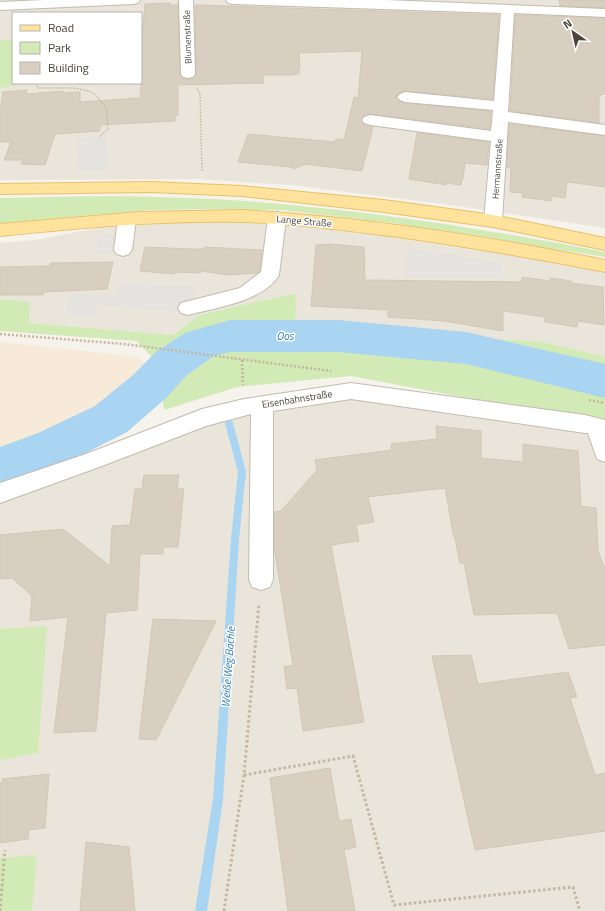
<svg xmlns="http://www.w3.org/2000/svg" width="605" height="911" font-family="'Titillium Web',sans-serif">
<rect width="100%" height="100%" fill="#f6f3ec"/>
<!-- residential -->
<g fill="#eae5da" fill-rule="evenodd">
<path d="M0,0H605V228L451,205L291,185L196,179L0,180ZM13,13H141V83H13Z"/>
<path d="M209,222L261,224L318,228L390,237L526,258L605,273V357L544,342L294,325L295,293L199,315L173,335L28,323L30,303L0,299V243L35,240L104,227Z"/>
<path d="M351,391L597,428L605,453V911H0V493L202,418Z"/>
</g>
<!-- commercial -->
<path fill="#f7ead8" d="M0,342L138,357L149,370L51,436L0,457Z"/>
<!-- green -->
<g fill="#d2eab5">
<path d="M0,40H13V83H28L0,88Z"/>
<path d="M115,196C158,197 202,198 245,201C366,210 486,229 605,252V257L393,223L282,210L202,209L150,210L0,223V198Z"/>
<path d="M296,293L295,325L544,342L605,357V424L351,376L237,387L164,410L157,363L137,341L0,331V299L30,302L29,323L173,335L199,315Z"/>
<path d="M47,626L38,753L0,760V629Z"/>
<path d="M37,855L32,911H0V858Z"/>
</g>
<!-- parking -->
<g fill="#e5e3e0">
<path d="M107,136L106,169L76,171L79,138Z"/>
<path d="M133,232L129,253H95L99,236Z"/>
<path d="M408,248L502,263V278L406,277Z"/>
<path d="M121,283L195,287L189,312L99,306L95,317L64,315L71,293L117,296Z"/>
</g>
<g fill="none" stroke-linecap="round" stroke-linejoin="round">
<!-- stream -->
<path fill="#a9d4f2" fill-rule="evenodd" d="M229,420L232,421L233,423L246,472L239,539L223,799L207,911H195L213,799L231,539L238,472L225,423L226,421Z"/>
<!-- river -->
<path fill="#a9d4f2" fill-rule="evenodd" d="M230,320H338L466,332L605,364V398L466,364L338,352H230L214,356L187,375L165,399L127,432L70,461L0,487V447L38,433L95,406L133,375L157,351L185,333Z"/>
</g>
<!-- building -->
<g fill="#d8cfc1" stroke="#d3c7b4">
<path d="M559,0H605V8L560,6Z"/>
<path d="M170,3V5H178L180,74L183,78L188,79L193,78L196,74L195,5L499,15L493,99L405,91L399,93L396,97L399,101L405,103L491,111L490,129L370,114L364,116L361,119L364,124L373,127L362,171L305,164L294,169L291,167L238,162L248,134L335,142L336,139L344,140L354,97L358,98L362,51L299,53L300,69L299,70V74H294V75H263L264,83L178,85V115H175V121L100,125V131L55,134L45,165L21,164L23,160H4L11,142H0V113L3,92L27,90L26,94L63,91V93L80,92V102L140,98L142,72L141,55L145,4Z"/>
<path d="M518,15L605,18V93L599,96V123L510,111L515,16Z"/>
<path d="M509,124L605,136V187L567,182L565,198L552,196L551,201L522,197L523,193L510,192L511,168L507,167Z"/>
<path d="M417,133L489,142L487,165L465,163L463,179H462L461,185L446,183V185L409,179Z"/>
<path d="M329,244L364,247L365,280L522,282V277L550,281V278L571,281V283L603,287L604,325L578,321L577,327L545,322V317L503,311V331L444,321L388,317V310L311,306L316,245Z"/>
<path d="M145,247L190,249H204V247L262,250L260,271L258,273L228,275L201,271L200,273L175,272V274L140,271Z"/>
<path d="M113,262L107,289L44,292L43,295H0V267L50,266L51,263Z"/>
<path d="M436,426L481,431V458L523,462V444L578,451L581,506L596,508L598,551L605,569V645L569,649L557,613L474,615L464,563H460L455,538H454L445,488L368,497L374,522L356,525L359,541L331,545L364,722L303,731L297,688L287,689L284,667L293,665L274,547V512L281,511L317,470L315,460L392,450L391,444L437,439Z"/>
<path d="M144,475H179L177,489H184L178,547H163V554H140L137,610L106,613L96,731L54,733L68,617L30,621L32,596L12,578L0,579V535L63,529L110,566L112,526L130,525L135,489H142Z"/>
<path d="M153,619L216,621L156,740L139,739Z"/>
<path d="M471,655L478,684L568,672L577,697L570,698L595,775L605,773V831L475,850L432,656Z"/>
<path d="M330,768L339,821L351,819L356,847L344,850L355,911H288L270,778Z"/>
<path d="M49,774L45,828L29,830L28,839L0,843V783H2V779Z"/>
<path d="M86,842L129,847L135,911H80Z"/>
</g>
<g fill="none" stroke-linecap="round" stroke-linejoin="round">
<!-- minor casing -->
<g stroke="#c2bbae" stroke-width="2">
<g id="minor">
<path d="M44,0H140L138,3L133,4L0,10V2Z"/>
<path d="M179,0H193L195,74L193,77L188,78L183,77L181,74Z"/>
<path d="M226,0H386L605,9V17L514,13L508,112L605,125V135L508,122L502,221L499,225L493,227L487,225L484,221L491,141L370,125L364,123L362,120L364,117L370,115L491,131L493,110L405,102L400,100L397,97L400,94L405,92L494,101L501,13L233,4L228,3Z"/>
<path d="M277,212L283,214L286,218L279,275C264,301 216,308 188,315L181,313L178,308L181,303L240,288L261,272L268,218L271,214Z"/>
<path d="M127,213L133,215L136,219L132,250L129,254L123,256L117,254L114,250L118,219L121,215Z"/>
<path d="M351,383L585,415L605,420V462L597,459L588,433H585L351,399L273,411V579L270,587L261,590L252,587L249,579L251,414L206,426L102,466L0,503V483L86,454L202,409L244,399Z"/>
</g>
</g>
<!-- major casing -->
<g stroke="#e6c16a" stroke-width="2">
<g id="major">
<path d="M151,182L242,186L384,200L493,215L605,238V250L493,227L384,212L242,196L151,192L0,194V184Z"/>
<path d="M243,210C365,217 486,236 605,260V272C534,258 462,246 391,236C341,230 291,223 241,222C161,220 80,228 0,236V224L139,212Z"/>
</g>
</g>
<!-- path-far2 -->
<g stroke="#c4b79f" stroke-width="1.5" stroke-dasharray="1.5 1.5" stroke-linecap="butt">
<path d="M35,83L38,88H73L89,91L96,95L106,108L108,129L99,137"/>
<path d="M197,89L200,93L202,171"/>
</g>
<!-- path-far1 -->
<g stroke="#c4b79f" stroke-width="2.5" stroke-dasharray="2 2" stroke-linecap="butt">
<path d="M0,334L124,344L331,371"/>
<path d="M242,360L243,385"/>
<path d="M589,400L605,403"/>
</g>
<!-- path -->
<g stroke="#c4b79f" stroke-width="3" stroke-dasharray="2.5 2.5" stroke-linecap="butt">
<path d="M244,775L353,756L394,905L573,887L580,911"/>
<path d="M0,911L5,850"/>
<path d="M224,911L244,775L259,603"/>
</g>
<!-- minor -->
<use href="#minor" fill="#fff" fill-rule="evenodd"/>
<!-- major -->
<use href="#major" fill="#ffe39c" fill-rule="evenodd"/>
</g>
<g text-anchor="middle" dominant-baseline="central" stroke-width="3" stroke-linejoin="round" paint-order="stroke">
<!-- far-street labels -->
<g font-size="9" fill="#4b4439" stroke="#fff">
<text transform="translate(187 37) rotate(-92)">Blumenstraße</text>
<text transform="translate(497 169) rotate(-86)">Hermannstraße</text>
</g>
<!-- street labels -->
<g font-size="10" fill="#4b4439" stroke="#fff">
<text transform="translate(304 221) rotate(5)">Lange Straße</text>
<text transform="translate(297 399) rotate(-9)">Eisenbahnstraße</text>
</g>
<!-- water labels -->
<g font-size="11" font-style="italic" fill="#2e7ab2" stroke="#fff">
<text x="285" y="336">Oos</text>
<text transform="translate(228 667) rotate(-86)">Weiße Weg Bächle</text>
</g>
</g>
<!-- legend -->
<rect x="12" y="12" width="130" height="72" fill="#ffffff" stroke="#b7b4b0"/>
<rect x="20" y="25" width="20" height="6" fill="#ffe39c" stroke="#b7b4b0"/>
<text x="48" y="32" font-size="12" fill="#4b4439">Road</text>
<rect x="20" y="42" width="20" height="12" fill="#d2eab5" stroke="#b7b4b0"/>
<text x="48" y="52" font-size="12" fill="#4b4439">Park</text>
<rect x="20" y="62" width="20" height="12" fill="#d8cfc1" stroke="#b7b4b0"/>
<text x="48" y="72" font-size="12" fill="#4b4439">Building</text>
<!-- north arrow -->
<g transform="translate(573 32) rotate(326)" stroke="#ffffff" stroke-width="3" paint-order="stroke">
<path d="M0-3L7 15L0 10L-7 15Z" fill="#4b4439"/>
<text y="-6" font-size="11" font-weight="bold" text-anchor="middle" fill="#4b4439">N</text>
</g>
</svg>
